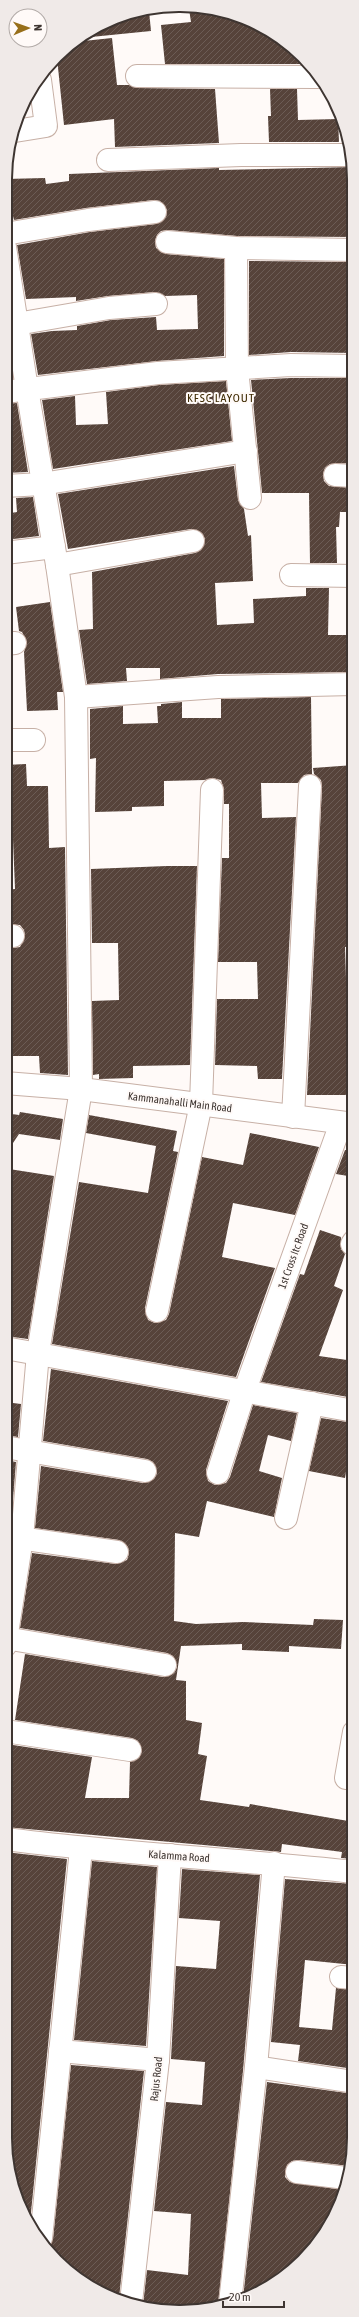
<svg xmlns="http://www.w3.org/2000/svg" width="359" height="2317" font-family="'Asap Condensed',sans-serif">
<defs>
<pattern id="building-hatch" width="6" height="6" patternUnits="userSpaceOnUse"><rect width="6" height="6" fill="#56433a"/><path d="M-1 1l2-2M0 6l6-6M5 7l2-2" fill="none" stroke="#6c5c55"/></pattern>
</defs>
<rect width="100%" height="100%" fill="#fffaf8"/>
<!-- building -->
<g fill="url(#building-hatch)">
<path d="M201,8L256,23L303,56L309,64H165L161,25L191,22L189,9Z"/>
<path d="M149,11L151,31L81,38L124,14Z"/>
<path d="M112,38L117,85H129L137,88L215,89L219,143L115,147L114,119L64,125L57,58L65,48L74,42Z"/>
<path d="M270,89H297L298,120L338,119L339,142H269L268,116H271Z"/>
<path d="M353,167L354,237L237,236L168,230L161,231L157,235L155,241L156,248L166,254L224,259V356L157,361L38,375L31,334L52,331L77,330V326L111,320L156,317L157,330L198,329L197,295L165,296L155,292L108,296L76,301V297L26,299L17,245L90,232L156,224L166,217L167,210L160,201L154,200L86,208L14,220L13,216H5V179L45,178L46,184L69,181V174L219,168V170Z"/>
<path d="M249,261L354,262V353L291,352L249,355Z"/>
<path d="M5,338L13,378L5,379Z"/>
<path d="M291,378H354L352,463L330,464L325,468L323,474L324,481L329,486L354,488V512H340L339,527H336L337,563H310L309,493H262L251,380Z"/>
<path d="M226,381L232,441L53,469L42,400L75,396L76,425L108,424L106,392L159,385Z"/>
<path d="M17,403L28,472L5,473V404Z"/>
<path d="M234,466L238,500L244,509L248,536L251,535L253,581L215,583L217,625L254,623L253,599L306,596V588H329L328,635H354V672L218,674L160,679V668H126L127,681L87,684L79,630L93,629L92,572L195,553L201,550L205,539L202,533L191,529L68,549L58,494Z"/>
<path d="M33,497L39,536L5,540V514L17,512L16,498Z"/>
<path d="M50,602L63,692H57L58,710L27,711L24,652L27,642L22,632L19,631L16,607Z"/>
<path d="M311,697L312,774L304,775L298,783H261L262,818L296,817L282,1079H258L257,1066L215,1065L217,999H258L257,962H218L222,858H229V804H224V790L221,780L212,778L205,780L164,781V806L132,807V811L95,812L96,758L90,759V709L123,706V724L158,723L157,706H161V704L182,702V718H221V699Z"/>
<path d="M26,764L27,786H48L49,848L65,847L68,1075L40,1073L39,1056H11V1051H5V988H11V984H13L12,948L20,947L25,936L24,930L20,925L5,924V890L15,889L13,839H5V765Z"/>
<path d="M354,765V813H350L354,946L345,947L347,1009L346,1095H307L322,787L321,780L314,774L313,768Z"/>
<path d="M167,866H197L190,1065L133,1066V1078L99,1079V1074L93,1075L92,1001L119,1000L118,943H92L91,869Z"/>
<path d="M20,1112L63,1119L60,1140L19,1134L5,1155V1113L19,1115Z"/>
<path d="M89,1115L177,1131L173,1151L178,1152L145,1308L148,1320L155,1323L166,1320L169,1314L202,1157L243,1165L250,1133L319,1147L295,1215L233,1203L222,1257L275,1268L236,1377L52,1344L79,1182L148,1193L156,1146L86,1133Z"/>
<path d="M345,1150L354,1151V1177L336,1174Z"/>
<path d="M9,1169L54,1176L28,1339L5,1336V1192Z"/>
<path d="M320,1230L341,1237V1249L345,1254L334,1286L343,1290L319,1356L354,1361V1398L261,1382L300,1274L304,1275Z"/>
<path d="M51,1369L228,1401L206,1470L208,1481L215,1485L226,1483L230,1477L253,1405L297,1413L291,1441L268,1435L259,1471L282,1478L274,1517L207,1501L199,1537L175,1533L174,1621L196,1624L243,1622L313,1625L314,1619L343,1620L341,1649L289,1646V1652L242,1650V1644L181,1646L176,1680L186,1681V1720L202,1723L198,1754L207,1756L200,1800L249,1807L250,1804L354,1822V1859L341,1858L342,1852L282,1844L281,1852L5,1827V1796L13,1745L92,1757L85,1798H129L130,1762L139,1758L142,1751L138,1741L132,1738L15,1720L25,1654L163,1677L174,1673L177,1667L173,1656L167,1653L20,1628L32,1553L116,1564L127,1560L129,1553L128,1547L119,1540L35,1528L41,1466L143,1483L154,1479L157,1473L153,1462L147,1459L43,1441Z"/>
<path d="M5,1402L21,1404L18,1437L5,1435Z"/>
<path d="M321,1418L354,1423V1461L348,1460L345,1478L309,1471Z"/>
<path d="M5,1460L16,1462L11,1524H5Z"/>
<path d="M5,1852L67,1859L30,2222L18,2204L5,2138Z"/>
<path d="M92,1861L157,1867L146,2046L74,2040Z"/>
<path d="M182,1869L260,1875L243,2071L218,2305L168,2312L143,2305L147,2270L188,2275L191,2214L154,2211L166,2102L202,2105L205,2062L171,2059L176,1966L216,1969L220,1921L179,1918Z"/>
<path d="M285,1879L354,1884V1965L305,1960L299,2027L332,2030L336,1988L354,1990L351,2059L354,2060V2069L298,2061L300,2045L271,2042Z"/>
<path d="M71,2065L144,2071L119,2298L103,2294L56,2261L48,2248L53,2239Z"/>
<path d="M267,2082L354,2094V2149L349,2166L299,2160L292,2161L287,2165L285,2177L290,2182L343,2190L336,2214L295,2269L243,2298Z"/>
</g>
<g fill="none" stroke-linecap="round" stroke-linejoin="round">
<!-- minor casing -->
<g stroke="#c7b0a6" stroke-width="24">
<g id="minor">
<path d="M137,76L318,77"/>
<path d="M15,131L46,126L40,80"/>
<path d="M108,160L241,155H350"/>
<path d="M5,234L88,220L155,212"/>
<path d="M167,242L236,248L354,250"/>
<path d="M236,248L237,369L250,498"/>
<path d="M5,326L109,308L156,304"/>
<path d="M5,392L158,373L291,365L354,366"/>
<path d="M335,475L354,476"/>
<path d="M5,486L42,484L246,451"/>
<path d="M5,553L54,547"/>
<path d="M57,565L193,541"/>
<path d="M291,575L354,576"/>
<path d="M5,644L15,643"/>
<path d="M76,697L218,687L354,684"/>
<path d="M5,740H34"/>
<path d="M5,936H13"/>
<path d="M5,1083L81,1089L354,1124"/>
<path d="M293,1117L310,786"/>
<path d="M352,1244L354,1241"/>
<path d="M157,1311L201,1104L212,790"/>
<path d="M5,1348L354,1411"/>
<path d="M5,1447L145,1471"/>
<path d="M218,1473L245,1390L341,1123"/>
<path d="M286,1518L312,1403"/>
<path d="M5,1536L117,1552"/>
<path d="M5,1638L165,1665"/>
<path d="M5,1646L22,1538L38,1353L81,1089L76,697L57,565L27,389L5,247"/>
<path d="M5,1731L130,1750"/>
<path d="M346,1778L354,1732"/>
<path d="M5,1839C121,1854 238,1859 354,1872"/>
<path d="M341,1977L354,1978"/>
<path d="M60,2051L158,2060"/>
<path d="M256,2067L354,2082"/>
<path d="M297,2172L346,2178"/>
<path d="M41,2238L81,1849"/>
<path d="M131,2302L158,2060L170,1855"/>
<path d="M230,2303L256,2067L274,1863"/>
</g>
</g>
<!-- minor -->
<use href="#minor" stroke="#fff" stroke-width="22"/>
</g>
<g text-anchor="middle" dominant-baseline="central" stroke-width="4" stroke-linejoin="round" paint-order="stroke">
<!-- street labels -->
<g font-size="11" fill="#3e3531" stroke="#fffaf8">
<text transform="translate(180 1102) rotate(7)">Kammanahalli Main Road</text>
<text transform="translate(293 1256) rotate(-70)">1st Cross Itc Road</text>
<text transform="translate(179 1856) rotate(4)">Kalamma Road</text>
<text transform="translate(156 2079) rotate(-84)">Rajus Road</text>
</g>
<!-- neighbourhood labels -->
<g font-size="12" letter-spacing="1" fill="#3f2c04" stroke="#fffaf8">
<text x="221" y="398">KFSC LAYOUT</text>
</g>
</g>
<!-- crop -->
<path d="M0 0H359V2317H0ZM179 12H180A167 167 0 0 1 347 179V2138A167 167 0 0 1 180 2305H179A167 167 0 0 1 12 2138V179A167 167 0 0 1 179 12Z" fill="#f0eae8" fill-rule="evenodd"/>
<path fill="none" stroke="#3e3531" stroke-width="2" d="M179 12H180A167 167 0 0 1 347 179V2138A167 167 0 0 1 180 2305H179A167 167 0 0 1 12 2138V179A167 167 0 0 1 179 12Z"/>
<!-- north arrow -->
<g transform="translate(28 28) rotate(88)"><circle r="19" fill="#fffaf8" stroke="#b2aba8"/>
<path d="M0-3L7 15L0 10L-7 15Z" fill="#976f1a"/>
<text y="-6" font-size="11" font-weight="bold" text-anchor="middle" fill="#3e3531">N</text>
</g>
<!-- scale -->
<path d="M223 2301v6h61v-6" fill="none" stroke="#3e3531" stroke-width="2"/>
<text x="229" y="2301" font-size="12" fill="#3e3531" stroke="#fffaf8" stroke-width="3" paint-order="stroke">20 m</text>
</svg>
